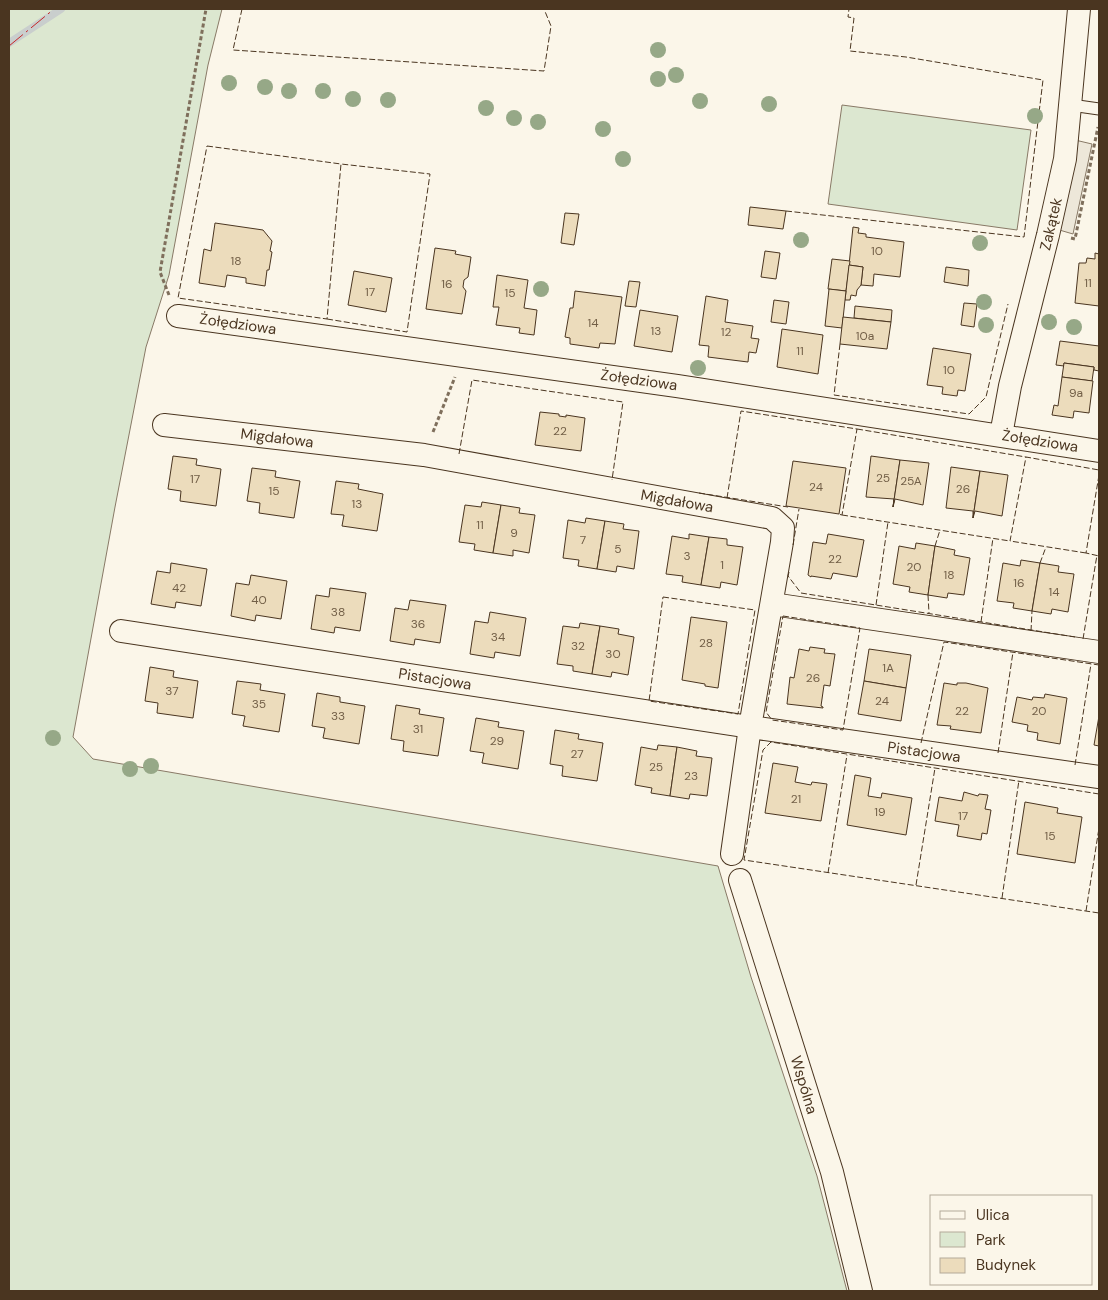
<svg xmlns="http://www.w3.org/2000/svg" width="1108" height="1300" font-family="'DM Sans',sans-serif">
<rect width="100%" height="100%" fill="#fbf6e9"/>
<!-- green -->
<g fill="#dce7d0" stroke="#887966">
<path d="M9,9H222L208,65L169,275L146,347L115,507L73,737L93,759L718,866L751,977L817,1176L847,1291H9Z"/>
<path d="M842,105L1031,130L1017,230L828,204Z"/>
</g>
<!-- parking -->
<path fill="#ede7d9" stroke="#887966" d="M1075,140L1092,144L1073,234L1056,229Z"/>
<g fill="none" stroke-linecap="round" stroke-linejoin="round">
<!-- stream -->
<path stroke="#c9cecd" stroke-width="8" d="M9,43L61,9"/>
</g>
<!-- building -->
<g fill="#ecdcbc" stroke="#4a3520">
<path d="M750,207L786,211L783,229L748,225Z"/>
<path d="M565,213L579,214L574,245L561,243Z"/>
<path d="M215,223L263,230L272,241L270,251L272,252L269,270H267L265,286L246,283V278L227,275L225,287L199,283L204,249L211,251Z"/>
<path d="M853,227L859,228L858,233L866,234V237L904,242L900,277L874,274L873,286L861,285L863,267L849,265Z"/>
<path d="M435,248L456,251L455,254L471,257L468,277L464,280L463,287L466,291L462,314L426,309Z"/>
<path d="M765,251L780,253L776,279L761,277Z"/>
<path d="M1095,253L1099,254V306L1075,303L1079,263H1086L1087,258L1095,259Z"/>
<path d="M832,259L850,261L846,291L828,289Z"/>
<path d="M849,265L863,267L861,285L857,290L856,296L851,295L850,300H845Z"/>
<path d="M946,267L969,270L968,286L944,282Z"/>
<path d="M354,271L392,278L386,312L348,305Z"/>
<path d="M497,275L528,280L524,308L537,310L534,335L519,333L520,328L496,325L499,307H493Z"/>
<path d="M629,281L640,282L636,307L625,306Z"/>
<path d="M829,289L846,291L842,328L825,326Z"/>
<path d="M575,291L622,297L615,344L600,343L599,348L570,344V338L565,337L570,308H573Z"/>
<path d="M706,296L728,300L725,322L753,326L751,338L759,339L756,353L749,352L748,362L708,357L709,346L699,345Z"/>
<path d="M774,300L789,302L786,324L771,322Z"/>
<path d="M964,303L977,304L974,327L961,325Z"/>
<path d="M855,306L892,310L891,322L854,318Z"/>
<path d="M640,310L678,316L672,352L634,346Z"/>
<path d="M843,317L891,322L887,349L840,344Z"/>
<path d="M782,329L823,335L818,374L777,367Z"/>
<path d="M1060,341L1099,346V371L1094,370V367L1064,363V366L1056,365Z"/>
<path d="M933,348L971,354L965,391L958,390L957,396L942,394L943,387L927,385Z"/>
<path d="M1064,363L1094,367L1092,381L1062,377Z"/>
<path d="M1062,377L1093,381L1089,413L1074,411L1073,418L1052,415L1054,405L1058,406Z"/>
<path d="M540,412L559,414V416L566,417V415L585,418L581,451L535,445Z"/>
<path d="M173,456L197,459L196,465L221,469L216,506L180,501L181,491L168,489Z"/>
<path d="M871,456L900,460L893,507L894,499L866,497Z"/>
<path d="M900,460L929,463L923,505L895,499L893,507Z"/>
<path d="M793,461L846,468L839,514L786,506Z"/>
<path d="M951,467L980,471L973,518V511L946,508Z"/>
<path d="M252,468L276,471L275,477L300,481L294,518L259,513L260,503L247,501Z"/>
<path d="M980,471L1008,475L1002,516L975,511L973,518Z"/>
<path d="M336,481L359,484L358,489L383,494L377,531L342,526L344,515L331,514Z"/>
<path d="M482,502L501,505L493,553L474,550L475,544L459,542L465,505L481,507Z"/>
<path d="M501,505L520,508L519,513L535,515L529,553L513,550V556L493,553Z"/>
<path d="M586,518L605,521L597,569L578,566L579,560L563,558L568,520L585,523Z"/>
<path d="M605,521L624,524L623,529L639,531L634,569L617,566L616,572L597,569Z"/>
<path d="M689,534L709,537L701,585L682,582L683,576L666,574L672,536L689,539Z"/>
<path d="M828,534L864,540L857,577L833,573L831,579L811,576V577L808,575L813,542L826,544Z"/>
<path d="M709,537L727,539V545L743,547L737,585L721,582L720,588L701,585Z"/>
<path d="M916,543L935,546L928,595L909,592L910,587L893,584L899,546L915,549Z"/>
<path d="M935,546L955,550L954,555L970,558L964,595L948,593L947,598L928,595Z"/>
<path d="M1021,560L1040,563L1032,611L1013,608L1014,603L997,601L1003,563L1020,566Z"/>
<path d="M171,563L207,569L201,606L176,602L175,608L151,604L157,571L170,573Z"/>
<path d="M1040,563L1059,566L1058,572L1074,574L1068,612L1052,609L1051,614L1032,611Z"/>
<path d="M251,575L287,581L281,619L256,615L255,621L231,616L236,583L249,585Z"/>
<path d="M330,588L366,593L360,631L335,627L334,633L311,629L316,595L329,597Z"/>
<path d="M410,600L446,605L440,643L415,639L414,645L390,641L395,608L408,610Z"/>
<path d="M490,612L526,618L520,656L495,652L494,658L470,654L475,621L488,623Z"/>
<path d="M691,617L727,622L718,688L705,686V684L682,680Z"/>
<path d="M580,623L600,626L592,674L573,671V666L557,664L563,626L579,628Z"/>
<path d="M600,626L619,629L618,634L634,637L628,675L612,672L611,677L592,674Z"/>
<path d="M810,647L825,649L824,653L835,654L830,686L824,685L821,706L823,707V708L787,704L790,677L794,678L799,649L809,651Z"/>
<path d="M869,649L911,655L906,688L864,681Z"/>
<path d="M150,667L174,671L173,677L198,681L193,718L157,713L158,703L145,701Z"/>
<path d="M237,681L261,684L260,690L285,694L279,732L243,726L245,716L232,714Z"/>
<path d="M864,681L906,688L901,721L858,714Z"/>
<path d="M944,683L957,685V683H966L988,688L981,733L950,729L951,726L937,725Z"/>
<path d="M317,693L340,697V702L365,706L359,744L323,738L325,728L312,726Z"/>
<path d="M1045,694L1067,698L1060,744L1037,740L1038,733L1027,731L1028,725L1012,722L1017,697L1032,700L1033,697L1044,698Z"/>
<path d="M396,705L420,709L419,714L444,718L438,756L403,751L404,741L391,739Z"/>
<path d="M1099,716V746L1094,745Z"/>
<path d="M476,718L499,722L498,727L524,731L518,769L482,763L484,753L470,751Z"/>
<path d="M555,730L579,734L578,739L603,743L597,781L562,776L563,766L550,764Z"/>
<path d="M658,745L677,747L670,796L651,793L652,788L635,785L641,747L657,750Z"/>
<path d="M677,747L697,751L696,756L712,758L707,796L690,794L689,799L670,796Z"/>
<path d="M773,763L798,767L795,782L811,785L812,782L827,784L821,821L765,813Z"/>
<path d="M855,775L871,778L868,796L881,798L882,793L912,798L906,835L847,825Z"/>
<path d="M964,792L978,796L979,794L988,795L985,809L991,810L987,834L982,833L981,840L957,836L959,825L935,821L939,797L962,801Z"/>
<path d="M1025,802L1058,808L1057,813L1082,817L1075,863L1017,854Z"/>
</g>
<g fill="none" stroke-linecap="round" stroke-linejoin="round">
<!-- lane casing -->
<g stroke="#4a3520" stroke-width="13">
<path id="lane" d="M1071,105L1099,109"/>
</g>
<!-- street casing -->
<g stroke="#4a3520" stroke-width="24">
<g id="street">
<path d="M178,316L677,386L1099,451"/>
<path d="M164,425L424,455L772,518L783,528L782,542L750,727L732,854"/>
<path d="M1001,435L1010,386L1048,235L1065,159L1079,9"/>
<path d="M772,604L1099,652"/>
<path d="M121,631L750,727L1099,777"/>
<path d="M740,880L832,1172L861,1291"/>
</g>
</g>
<!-- path -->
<g stroke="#7f6f5c" stroke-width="3" stroke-dasharray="4 2.5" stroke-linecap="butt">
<path d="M1071,238L1075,239L1098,127"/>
<path d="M169,295L160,272L206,9"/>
<path d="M433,432L455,377"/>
</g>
<!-- lane -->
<use href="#lane" stroke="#fbf6e9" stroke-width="11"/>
<!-- street -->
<use href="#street" stroke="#fbf6e9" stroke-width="22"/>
<!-- fence -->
<g stroke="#4a3520" stroke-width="1" stroke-dasharray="6 2.5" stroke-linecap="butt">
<path d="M242,9L233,50L544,71L551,26L544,9"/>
<path d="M207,146L341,164L327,319L178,298Z"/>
<path d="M786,211L1024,237L1043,80L906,57L850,51L854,18L848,17L849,9"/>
<path d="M327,319L407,332L430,174L341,164"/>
<path d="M840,344L834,395L969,414L986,397L1008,304"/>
<path d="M857,429L1026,457"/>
<path d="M459,454L472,380L623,402L612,480"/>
<path d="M1099,475L1086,553L1099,556"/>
<path d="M699,493L788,507"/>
<path d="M727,498L741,411L857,429L842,515L838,514"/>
<path d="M842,515L1010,541"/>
<path d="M793,545L799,509"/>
<path d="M935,546L940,530"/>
<path d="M1086,553L1010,541L1026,457L1099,470"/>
<path d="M1040,563L1046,547"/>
<path d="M789,572L788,576L801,593L1075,637"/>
<path d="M928,595L929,613"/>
<path d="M663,597L755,610L738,714L649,701Z"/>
<path d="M876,605L888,522"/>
<path d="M783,616L860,628L843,730L772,720L766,712Z"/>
<path d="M981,622L993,538"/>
<path d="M1031,631L1032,611"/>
<path d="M1083,639L1097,555"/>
<path d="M921,743L944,642L1099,665"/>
<path d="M998,753L1013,652"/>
<path d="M1075,765L1091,664"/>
<path d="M1099,794L771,742L763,750L744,860L1099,913"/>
<path d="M828,873L847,755"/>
<path d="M916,885L935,768"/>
<path d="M1002,898L1019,780"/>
<path d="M1086,911L1099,828"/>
</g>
<!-- power -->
<path stroke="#c62828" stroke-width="1" stroke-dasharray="18 4 2.5 4" stroke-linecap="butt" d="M9,46L54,9"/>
</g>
<!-- trees -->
<g fill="#96a887">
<circle cx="658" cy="50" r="8"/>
<circle cx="676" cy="75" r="8"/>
<circle cx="658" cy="79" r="8"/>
<circle cx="229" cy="83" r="8"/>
<circle cx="265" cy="87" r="8"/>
<circle cx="289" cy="91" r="8"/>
<circle cx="323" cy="91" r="8"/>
<circle cx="353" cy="99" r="8"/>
<circle cx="388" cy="100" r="8"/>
<circle cx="700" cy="101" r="8"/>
<circle cx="769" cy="104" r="8"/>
<circle cx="486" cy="108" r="8"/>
<circle cx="1035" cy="116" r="8"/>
<circle cx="514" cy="118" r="8"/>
<circle cx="538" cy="122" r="8"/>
<circle cx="603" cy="129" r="8"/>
<circle cx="623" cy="159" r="8"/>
<circle cx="801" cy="240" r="8"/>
<circle cx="980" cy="243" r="8"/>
<circle cx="541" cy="289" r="8"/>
<circle cx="984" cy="302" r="8"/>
<circle cx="1049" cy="322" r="8"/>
<circle cx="986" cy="325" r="8"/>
<circle cx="1074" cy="327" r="8"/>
<circle cx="698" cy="368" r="8"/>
<circle cx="53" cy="738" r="8"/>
<circle cx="151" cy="766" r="8"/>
<circle cx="130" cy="769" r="8"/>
</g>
<g text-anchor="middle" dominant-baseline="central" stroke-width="4" stroke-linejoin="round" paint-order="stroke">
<!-- number labels -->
<g font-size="12" fill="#725f47">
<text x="877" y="251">10</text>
<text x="236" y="261">18</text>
<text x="1088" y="283">11</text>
<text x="447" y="284">16</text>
<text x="370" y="292">17</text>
<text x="510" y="293">15</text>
<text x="593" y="323">14</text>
<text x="656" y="331">13</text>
<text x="726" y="332">12</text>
<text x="865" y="336">10a</text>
<text x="800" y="351">11</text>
<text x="949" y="370">10</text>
<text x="1076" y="393">9a</text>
<text x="560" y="431">22</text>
<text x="883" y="478">25</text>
<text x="195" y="479">17</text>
<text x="911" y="481">25A</text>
<text x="816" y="487">24</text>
<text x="963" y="489">26</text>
<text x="274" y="491">15</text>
<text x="357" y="504">13</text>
<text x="480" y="525">11</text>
<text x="514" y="533">9</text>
<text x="583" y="540">7</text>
<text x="618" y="549">5</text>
<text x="687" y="556">3</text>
<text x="835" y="559">22</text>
<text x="722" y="565">1</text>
<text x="914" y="567">20</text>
<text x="949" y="575">18</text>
<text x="1019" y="583">16</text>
<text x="179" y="588">42</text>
<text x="1054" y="592">14</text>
<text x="259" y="600">40</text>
<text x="338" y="612">38</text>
<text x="418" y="624">36</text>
<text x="498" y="637">34</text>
<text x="706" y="643">28</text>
<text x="578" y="646">32</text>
<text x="613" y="654">30</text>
<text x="888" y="668">1A</text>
<text x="813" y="678">26</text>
<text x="172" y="691">37</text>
<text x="882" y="701">24</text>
<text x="259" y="704">35</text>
<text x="962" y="711">22</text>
<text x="1039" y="711">20</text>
<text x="338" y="716">33</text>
<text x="418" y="729">31</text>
<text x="497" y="741">29</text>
<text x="577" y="754">27</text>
<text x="656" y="767">25</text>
<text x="691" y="776">23</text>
<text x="796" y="799">21</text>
<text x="880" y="812">19</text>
<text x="963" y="816">17</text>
<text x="1050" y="836">15</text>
</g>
<!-- street labels -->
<g font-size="15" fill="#4a3520" stroke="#fbf6e9">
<text transform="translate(1051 224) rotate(-77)">Zakątek</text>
<text transform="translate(238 324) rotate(8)">Żołędziowa</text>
<text transform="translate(639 380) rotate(8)">Żołędziowa</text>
<text transform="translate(277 438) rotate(7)">Migdałowa</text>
<text transform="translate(1040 441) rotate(9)">Żołędziowa</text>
<text transform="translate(677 501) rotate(10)">Migdałowa</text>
<text transform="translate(435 679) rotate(9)">Pistacjowa</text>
<text transform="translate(924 752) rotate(8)">Pistacjowa</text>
<text transform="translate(804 1085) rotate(73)">Wspólna</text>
</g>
</g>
<!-- border -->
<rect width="1108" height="1300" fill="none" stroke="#4a3520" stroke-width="20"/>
<!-- legend -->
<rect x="930" y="1195" width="162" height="90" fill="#fbf6e9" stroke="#b4a999"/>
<rect x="940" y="1211" width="25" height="8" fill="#fbf6e9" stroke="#b4a999"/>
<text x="976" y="1220" font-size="15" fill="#4a3520">Ulica</text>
<rect x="940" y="1232" width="25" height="15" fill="#dce7d0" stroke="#b4a999"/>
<text x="976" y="1245" font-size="15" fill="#4a3520">Park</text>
<rect x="940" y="1258" width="25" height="15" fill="#ecdcbc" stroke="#b4a999"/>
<text x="976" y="1270" font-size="15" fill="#4a3520">Budynek</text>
</svg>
